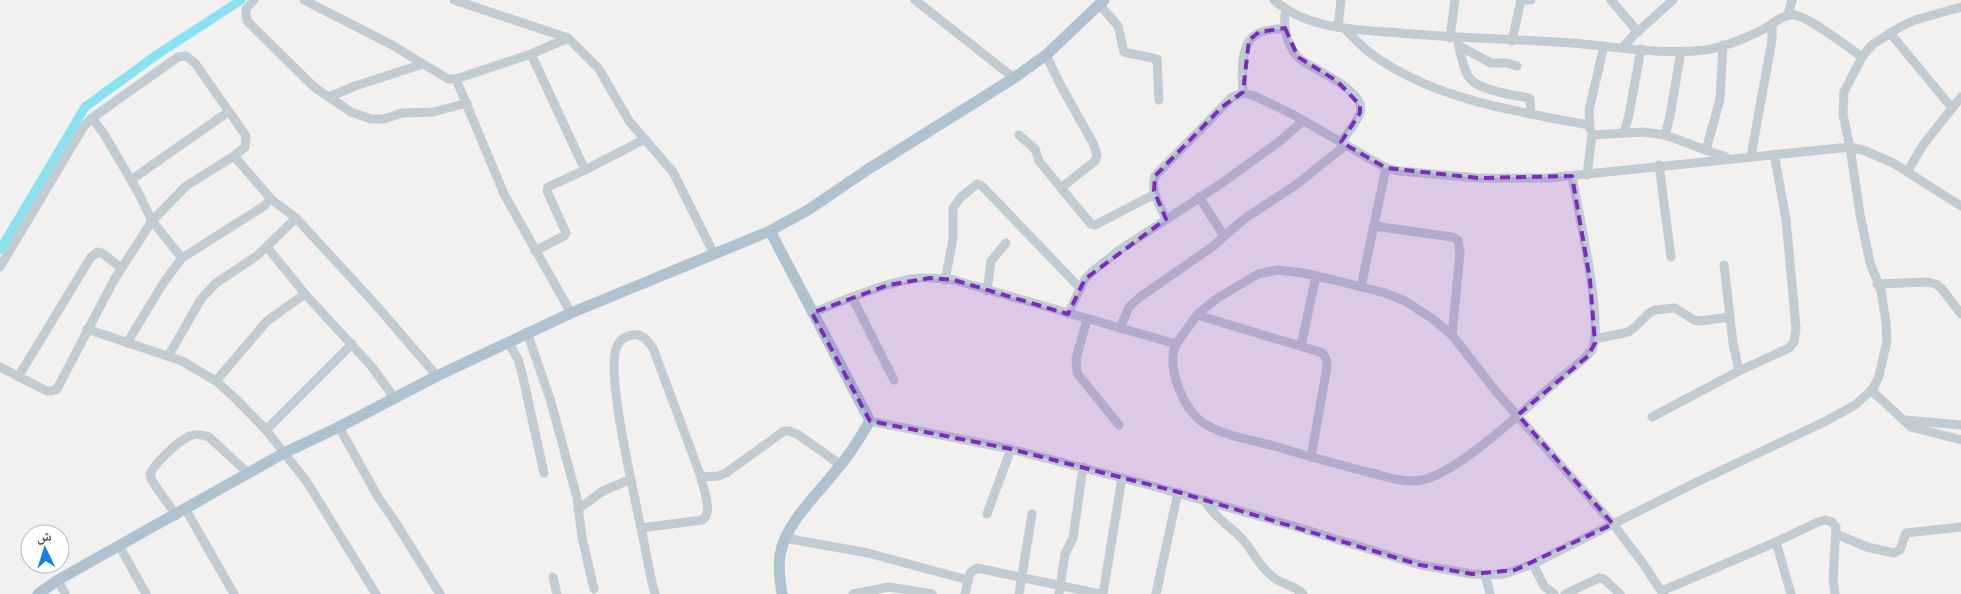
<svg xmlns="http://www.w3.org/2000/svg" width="1961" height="594" font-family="Montserrat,'Noto Naskh Arabic',sans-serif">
<rect width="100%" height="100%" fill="#f3f0f0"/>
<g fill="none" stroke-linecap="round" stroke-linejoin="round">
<!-- canal -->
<path stroke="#88e2f1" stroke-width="9" d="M0,250L85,107L155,56L241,0"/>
<!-- minor -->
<g stroke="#c0cbd2" stroke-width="9">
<path d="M254,0L246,9V16L248,22L314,87L351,112L371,119H384L402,113L433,112L467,103"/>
<path d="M304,0L392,45L448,79H456L531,54L568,38"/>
<path d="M454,0L568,38L599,69L629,121L673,172L714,254"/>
<path d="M915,0L1014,78"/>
<path d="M1274,0C1307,30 1359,30 1400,33C1457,38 1515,39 1573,43C1616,47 1662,55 1705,50C1724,47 1744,39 1762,30C1771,26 1781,15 1792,15C1806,14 1849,48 1862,57"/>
<path d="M1522,0H1531"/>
<path d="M1611,0L1638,32"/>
<path d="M1099,4L1118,26L1124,52L1157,59L1159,100"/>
<path d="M1286,9C1282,25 1287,47 1300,59C1312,69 1368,91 1360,113C1357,123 1347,133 1341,142"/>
<path d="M1788,15L1792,0"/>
<path d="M1338,27L1341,0"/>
<path d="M1344,28C1352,36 1360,45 1369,52C1431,99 1514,111 1589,125"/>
<path d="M1890,33L1952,108"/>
<path d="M1450,38L1455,0"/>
<path d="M1457,38C1467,79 1463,84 1507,94C1514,96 1523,96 1530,99L1531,114"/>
<path d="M1512,41L1521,0"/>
<path d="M1723,45L1720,99L1706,150L1726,157"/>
<path d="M1459,46L1491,63H1507L1517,66"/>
<path d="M1623,47L1634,35L1673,0"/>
<path d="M531,54L585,170L645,139"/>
<path d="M1046,55L1061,86L1093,143L1097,155L1095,161L1061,188L1091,224L1095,225L1155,194"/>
<path d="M456,79L504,194L571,313"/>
<path d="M1243,93C1242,76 1239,43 1257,34C1265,29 1276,30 1285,28"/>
<path d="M329,97L355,86L423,64"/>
<path d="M92,118L104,134L138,192L152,221L182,258"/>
<path d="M1590,129L1589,110L1604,46"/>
<path d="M1624,132L1629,115L1641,49"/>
<path d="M1019,135L1035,149L1039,161L1061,188"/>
<path d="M1665,135L1670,116L1681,51"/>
<path d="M234,156L271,199"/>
<path d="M1751,156L1772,40V24"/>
<path d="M1659,165L1671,257"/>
<path d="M1907,172L1923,145L1961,97"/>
<path d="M1587,175L1592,135L1643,132L1665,135L1706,150"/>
<path d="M131,180L228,112"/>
<path d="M1199,197L1224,236"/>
<path d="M1166,219C1160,206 1150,190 1155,176L1232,97L1243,93L1255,96L1292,114L1386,168L1399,171L1479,178H1548L1850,147L1863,150L1893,163L1961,206"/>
<path d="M1374,226L1452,237L1458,240L1460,253L1452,335"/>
<path d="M267,247L305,294L372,367L395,399"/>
<path d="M535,251L564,236L566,233L547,191L548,187L585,170"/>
<path d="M1724,265L1733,343L1739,371"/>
<path d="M0,267L84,126L92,118L178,57L186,56L195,63L246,136L245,147L234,156L186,186L152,221L114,280L57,389L52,391H47L0,367"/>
<path d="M945,280L953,239V208L960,198L977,184L982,186L1080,288"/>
<path d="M1877,284L1928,282L1936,284L1942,289L1961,314"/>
<path d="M1361,287L1386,168"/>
<path d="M987,291L991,261L1006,243"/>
<path d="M852,297L894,380"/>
<path d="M812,313C844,300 877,286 911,279C925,276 940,279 954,280L1176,344C1166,367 1183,411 1205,424C1225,436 1252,440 1274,446C1308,456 1342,466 1376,474C1390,478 1407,483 1421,480C1456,475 1527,407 1555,383C1567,372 1582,362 1592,350C1604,320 1578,212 1572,176"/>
<path d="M1068,314L1085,279L1093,271L1118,251L1222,183L1280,141L1303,121"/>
<path d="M1197,315L1323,353L1327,361V367L1311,457"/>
<path d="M1087,319L1076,359L1077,373L1119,425"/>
<path d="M1120,328L1129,307L1140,297L1212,247L1244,219L1297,184L1346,145"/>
<path d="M87,329L182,361L216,381L237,400L266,430L307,482L376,594"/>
<path d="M527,332L551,402L577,498L582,537L594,589"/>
<path d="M1595,339L1628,332L1635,327L1649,313L1655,310L1675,308L1694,320L1700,321L1730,317"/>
<path d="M508,342L518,359L522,373L544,473"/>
<path d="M127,343L164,282L182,258L264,206L271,199L296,218L376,305L437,376"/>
<path d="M1176,344L1197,315L1216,299L1258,274L1277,270L1303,273L1334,280L1385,293L1405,301L1433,319L1452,335L1498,394L1613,524L1642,562L1663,594"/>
<path d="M1301,346L1316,276"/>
<path d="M169,355L201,299L216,283L258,255L296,218"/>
<path d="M18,377L91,257L98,252L102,253L121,268"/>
<path d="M216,381L267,321L305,294"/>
<path d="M1871,390L1911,427L1961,440"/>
<path d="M1652,417L1739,371L1789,348L1794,342L1796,328L1786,219L1774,154"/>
<path d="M1905,420L1961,425"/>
<path d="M870,421L1011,449L1149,485L1290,525L1420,565L1472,574L1491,575L1504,574L1533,564L1697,482L1824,422L1855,405L1873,389L1879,376L1887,341L1886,323L1881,290L1870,263L1860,214L1850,147L1843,115L1844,92L1862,57L1872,45L1900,27L1915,20L1961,7"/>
<path d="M339,427L378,497L394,520L440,594"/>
<path d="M266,430L352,344"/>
<path d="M1205,500C1213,517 1231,526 1243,540C1254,552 1261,570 1276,579C1285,585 1295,586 1303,594"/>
<path d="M578,509L603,491L631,479"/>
<path d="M186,510L234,594"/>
<path d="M987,514L1011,449"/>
<path d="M176,516C170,504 151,484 150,474C155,463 178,441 190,436C196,433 203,435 209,437L249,474"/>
<path d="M641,528L702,520C714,513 703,489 701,477"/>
<path d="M1836,534L1867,547L1894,553L1900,550L1906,533L1961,527"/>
<path d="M785,538L868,553L968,580"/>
<path d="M1776,542L1791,594"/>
<path d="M120,547L146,594"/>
<path d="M1533,564L1544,586L1554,594"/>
<path d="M1485,575L1490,594"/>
<path d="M553,577L557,594"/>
<path d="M58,580L65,594"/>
<path d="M1662,591L1776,542L1818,522L1825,520L1832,522L1836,527L1833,579L1835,594"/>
<path d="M655,594C648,569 645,544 639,519C633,487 605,371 617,346C620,340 626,336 632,335C642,333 647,340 653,348L701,477L718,476L726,473L784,431H789L797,434L841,465"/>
<path d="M853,594L889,587L932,594"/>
<path d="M965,594L970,573L977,568L1100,594"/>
<path d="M1019,594L1032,514"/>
<path d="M1059,594L1065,554L1073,538L1083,467"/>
<path d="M1103,594L1122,478"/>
<path d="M1156,594L1178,492"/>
<path d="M1565,594L1599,578L1604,579L1620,594"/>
</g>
<!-- major -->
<g stroke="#aec2d0" stroke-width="11">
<path d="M770,231L870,421C861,436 853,450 842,463C822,490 785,522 780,555C778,568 780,582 782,594"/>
<path d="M38,594L58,580L284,453L339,427L437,376L571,313L770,231L808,210L867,170L1014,78L1046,55L1104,0"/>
</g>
</g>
<!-- marked area -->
<path fill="#7b2cbf" fill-opacity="0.2" stroke="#7b2cbf" stroke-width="4" stroke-dasharray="10 6" stroke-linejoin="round" d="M1285,28L1298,57L1337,81L1360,105V113L1341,142L1386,168L1479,178L1572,176L1590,280L1595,343L1588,356L1518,415L1613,524L1515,570L1472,574L1420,565L1178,492L1011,449L870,421L812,313L888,285L930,278L954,280L1068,314L1085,279L1166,219L1154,191L1155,176L1222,107L1243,92L1249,40L1259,32Z"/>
<!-- north arrow -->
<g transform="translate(45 549) rotate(356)"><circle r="24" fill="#ffffff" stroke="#b5bbbf"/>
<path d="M0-4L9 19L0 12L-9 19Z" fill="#107fed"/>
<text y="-8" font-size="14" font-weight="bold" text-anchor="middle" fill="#47555f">ش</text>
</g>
</svg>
